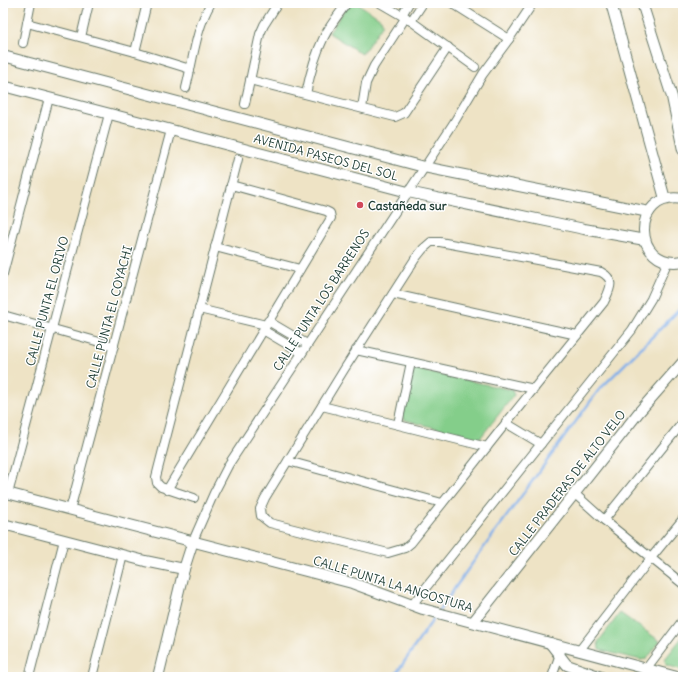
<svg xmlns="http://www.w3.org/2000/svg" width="686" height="680" font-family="Delius,sans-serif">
<rect width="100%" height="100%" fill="#fff"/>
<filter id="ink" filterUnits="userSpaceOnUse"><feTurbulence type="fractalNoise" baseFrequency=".025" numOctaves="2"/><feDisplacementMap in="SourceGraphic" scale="8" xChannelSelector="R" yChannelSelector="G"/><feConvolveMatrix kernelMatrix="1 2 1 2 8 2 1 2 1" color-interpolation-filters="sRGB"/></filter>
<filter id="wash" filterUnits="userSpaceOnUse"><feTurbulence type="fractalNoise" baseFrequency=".012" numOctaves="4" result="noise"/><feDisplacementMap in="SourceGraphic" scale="16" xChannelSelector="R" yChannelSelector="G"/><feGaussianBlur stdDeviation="0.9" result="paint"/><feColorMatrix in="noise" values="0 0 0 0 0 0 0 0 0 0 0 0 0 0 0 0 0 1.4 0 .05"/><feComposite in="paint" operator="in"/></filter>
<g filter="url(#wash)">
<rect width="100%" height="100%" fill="#eee3c5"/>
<!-- green -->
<g fill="#84ce8a" stroke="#52865f">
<path d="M349,3H357L381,19L383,24L362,54L329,33Z"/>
<path d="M415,369L512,390L514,395L481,437L478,439L405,420L402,416L411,372Z"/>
<path d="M620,613L660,641L647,659L641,660L599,650L598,642Z"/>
<path d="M683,636V670L666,665L665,659Z"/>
</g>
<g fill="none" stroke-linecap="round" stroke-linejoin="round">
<!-- stream -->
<g stroke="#7faee9" stroke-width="2.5">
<path d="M439,611L466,572L598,391L683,306"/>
<path d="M394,677L436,615"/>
</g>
</g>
</g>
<g filter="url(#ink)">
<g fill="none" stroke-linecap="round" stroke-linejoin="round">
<!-- minor casing -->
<g stroke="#677767" stroke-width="10">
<g id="minor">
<path d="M380,3L411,21L475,67"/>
<path d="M452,3L509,39"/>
<path d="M402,15L409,3"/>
<path d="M411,21L423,3"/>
<path d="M27,23L135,52L190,69"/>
<path d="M81,37L89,3"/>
<path d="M23,43L31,3"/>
<path d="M135,52L147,3"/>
<path d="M250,80L395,117L404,113L448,47"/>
<path d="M186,88C193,60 196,28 211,3"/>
<path d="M306,94C310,74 315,55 324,37C330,25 339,14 347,3"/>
<path d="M245,104L260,34L264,25L278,3"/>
<path d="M362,108L366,83L374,66L406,17"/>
<path d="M431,242H440L601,272C616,280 610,289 604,302L506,423L411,543L405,548L388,553L270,523L261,516L260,509L265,498L345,368L415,259L423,249Z"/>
<path d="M215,247L300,269"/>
<path d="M3,274L49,98"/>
<path d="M393,294L577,335"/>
<path d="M199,309L266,325"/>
<path d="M3,315L114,346"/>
<path d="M268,321L307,344"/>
<path d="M263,330L302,353"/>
<path d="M356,350L534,389"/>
<path d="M322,406L487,447"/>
<path d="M506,423L541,444"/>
<path d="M398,424L411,362"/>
<path d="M288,461L442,503"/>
<path d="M167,490L331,218L330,213L326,211L231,185"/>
<path d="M8,494L109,114"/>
<path d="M575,494L604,520L683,584"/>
<path d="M194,498L161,487L157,483L156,477L238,159"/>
<path d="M70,510L171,130"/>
<path d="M604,520L683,422"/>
<path d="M193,541L214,493L229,464L453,124L483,74L509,39L533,3"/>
<path d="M412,605L632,330L651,299L668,261"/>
<path d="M579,651L651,558L683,519"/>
<path d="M646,669L683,620"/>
<path d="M29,677L64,540"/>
<path d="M92,677L123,555"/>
<path d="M552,677L561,651"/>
</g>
</g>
<!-- tertiary casing -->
<g stroke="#677767" stroke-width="12">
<g id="tertiary">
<path d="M611,3L665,199"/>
<path d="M642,3L672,97L683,150"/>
<path d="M3,56L424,167L649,212"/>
<path d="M3,86L408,192L584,229L645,240"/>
<path d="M683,199C630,190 632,271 683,261"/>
<path d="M3,492L352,583L423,609L677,677"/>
<path d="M3,524L145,561L184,569"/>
<path d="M473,622L639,412L683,362"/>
<path d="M550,643L567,665L601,677"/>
<path d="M158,677L184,569L193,541"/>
</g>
</g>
<!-- minor -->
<use href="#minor" stroke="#fff" stroke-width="8"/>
<!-- tertiary -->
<use href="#tertiary" stroke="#fff" stroke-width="10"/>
</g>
</g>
<!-- markers -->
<circle fill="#d1495b" stroke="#fff" stroke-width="1.5" cx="360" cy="205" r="4"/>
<g text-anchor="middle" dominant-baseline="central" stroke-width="3" stroke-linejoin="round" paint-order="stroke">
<!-- street labels -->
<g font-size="12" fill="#1f3d34" stroke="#fff">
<text transform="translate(326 157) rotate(15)">AVENIDA PASEOS DEL SOL</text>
<text transform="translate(321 300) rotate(-57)">CALLE PUNTA LOS BARRENOS</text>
<text transform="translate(47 301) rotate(-75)">CALLE PUNTA EL ORIVO</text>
<text transform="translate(109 317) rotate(-75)">CALLE PUNTA EL COYACHI</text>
<text transform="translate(567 483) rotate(-52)">CALLE PRADERAS DE ALTO VELO</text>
<text transform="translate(393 584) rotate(17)">CALLE PUNTA LA ANGOSTURA</text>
</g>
<!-- poi labels -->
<g font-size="12" font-weight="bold" fill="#1f3d34" stroke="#fff" text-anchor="start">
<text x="368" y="205">Castañeda sur</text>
</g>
</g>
<!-- margin -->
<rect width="686" height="680" fill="none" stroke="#fff" stroke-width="16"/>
</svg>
